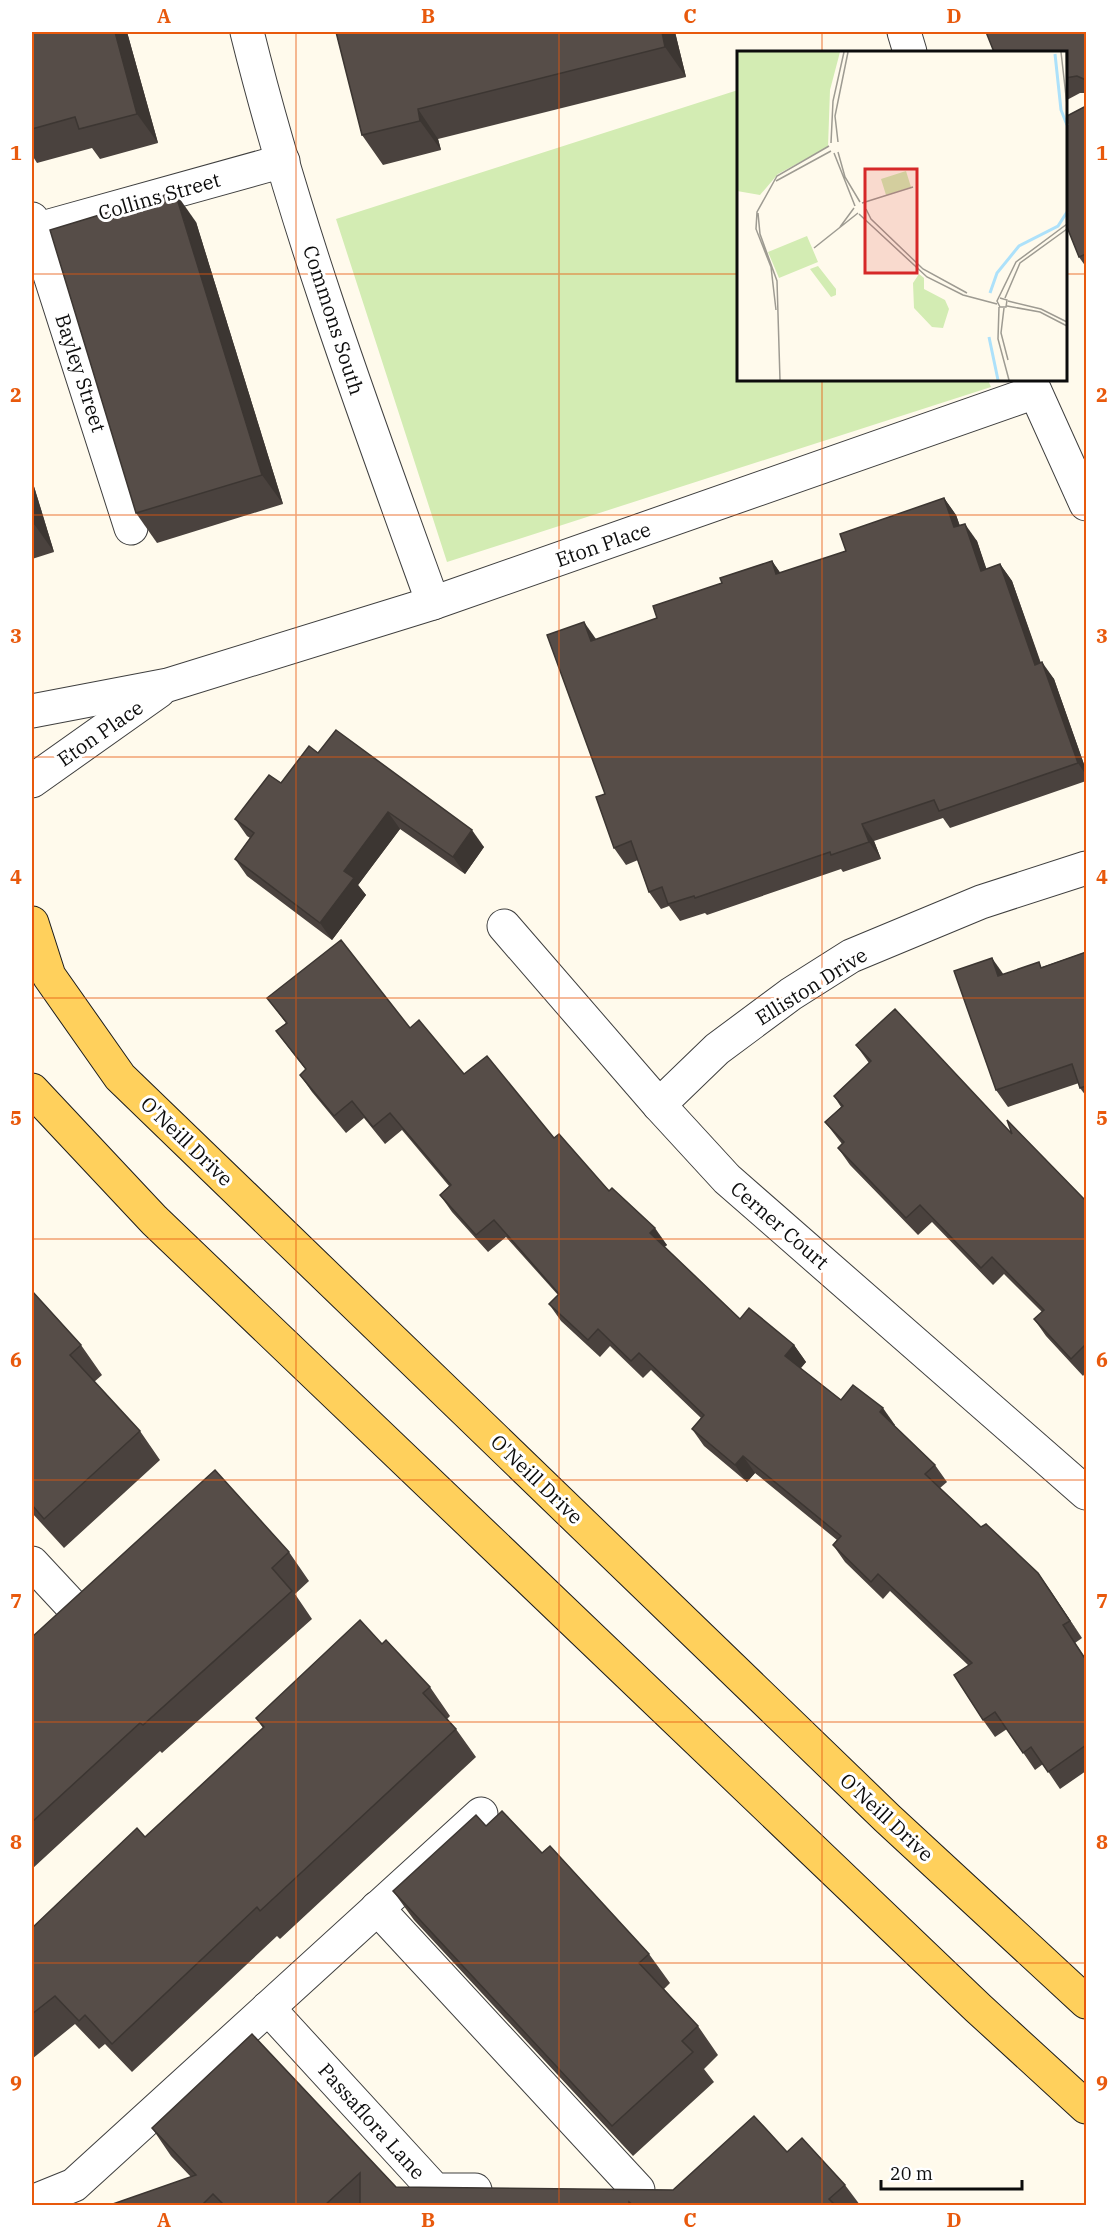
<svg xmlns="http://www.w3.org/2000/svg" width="1118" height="2237" font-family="'IBM Plex Serif',serif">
<rect width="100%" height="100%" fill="#fffaec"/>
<!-- green -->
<path fill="#d3ecb3" d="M738,90V380H988L991,387L447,562L336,219Z"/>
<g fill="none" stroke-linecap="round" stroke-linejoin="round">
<!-- minor casing -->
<g stroke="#3f3f3f" stroke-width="35">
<g id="minor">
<path d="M247,32C295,226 365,415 433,603"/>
<path d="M904,32L910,52"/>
<path d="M32,219L131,528"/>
<path d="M35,230L283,161"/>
<path d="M1030,380L1086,504"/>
<path d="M32,711L168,685L433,603L1035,392"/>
<path d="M32,781L159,691"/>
<path d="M504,926L659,1105L727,1179L1086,1493"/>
<path d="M659,1105L717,1049L791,994L851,956L981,902L1086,868"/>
<path d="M32,1563L73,1607"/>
<path d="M377,1908L638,2190"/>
<path d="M268,2008L435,2190H475"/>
<path d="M32,2202L74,2185L481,1814"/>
</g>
</g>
<!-- major casing -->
<g stroke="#1d1d1d" stroke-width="35">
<g id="major">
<path d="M32,923L49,976L120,1077L887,1818L1086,2002"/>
<path d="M32,1090L154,1220L978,2008L1086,2107"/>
</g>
</g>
<!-- minor -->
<use href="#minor" stroke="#fff" stroke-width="33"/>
<!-- major -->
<use href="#major" stroke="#ffd05c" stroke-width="33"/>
</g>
<!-- wall -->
<g fill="#4a423e">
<path d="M32,32H127L158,143L100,159L92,148L37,163L32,155Z"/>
<path d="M336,32H675L686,77L438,139L441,150L383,165L362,135Z"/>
<path d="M1086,32V93H1080L1065,101V52Z"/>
<path d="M1086,106V267L1079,257L1069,230L1065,231V117Z"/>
<path d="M196,222L283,504L157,543L136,513Z"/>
<path d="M32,480L54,552L32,559Z"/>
<path d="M944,498L956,515L960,526L977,541L986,569L1000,564L1012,581L1041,663L1054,679L1086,770V781L950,828L943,818L874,841L881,859L843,872L841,869L707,915L705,913L680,921L669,906L661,909L649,892L638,860L626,865L614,848L605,794L657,618L722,583L772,561L780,573L846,551Z"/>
<path d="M318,753L484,847L465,874L400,829L358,885L366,895L332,940L247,876L235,859L250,838L247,836L235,819Z"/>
<path d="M1086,952V1096L1080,1088L1079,1083L1008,1107L996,1090L1004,975L1042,967Z"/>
<path d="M267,998L410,1028L464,1074L554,1138L667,1245L664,1247L740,1319L794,1345L806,1362L800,1368L841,1400L895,1425L894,1426L935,1465L947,1482L940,1488L981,1527L1038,1573L1082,1638L1075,1643L1086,1659V1771L1060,1789L1043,1764L1035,1770L1007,1729L995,1737L983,1720L968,1665L890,1591L883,1599L845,1562L833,1545L837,1540L755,1473L747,1482L704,1446L692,1429L701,1418L651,1370L643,1378L610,1346L600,1357L561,1321L549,1304L558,1295L506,1237L488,1252L452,1212L440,1195L449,1186L402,1130L385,1144L364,1118L346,1133L312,1092L300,1075L306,1070L276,1031L286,1023Z"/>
<path d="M856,1045L1012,1134L1086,1201V1372L1083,1376L1046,1336L1034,1319L1042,1312L1004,1274L993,1285L932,1222L918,1235L850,1165L838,1148L842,1144L825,1122L841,1107L834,1096L869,1063Z"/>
<path d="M32,1291L81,1345L102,1375L94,1382L140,1431L160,1460L64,1548L32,1513Z"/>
<path d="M289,1552L309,1581L295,1594L312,1619L162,1753L160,1751L32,1869V1637Z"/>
<path d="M382,1644L430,1687L450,1716L447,1719L456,1729L476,1757L280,1939L277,1936L132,2072L105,2044L99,2049L75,2024L32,2059V1928L145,1837L263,1728L256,1718Z"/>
<path d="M486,1826L542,1853L649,1954L670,1983L664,1989L698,2026L718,2055L704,2069L714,2082L633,2156L414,1920L393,1891Z"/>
<path d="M252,2034L396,2187L673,2190L787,2152L845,2185L860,2205H110L191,2177L171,2156L152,2128Z"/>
</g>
<!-- shaded-wall -->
<g fill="#3c3632">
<path d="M115,32H127L158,143L137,114Z"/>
<path d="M662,32H675L686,77L665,47Z"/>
<path d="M418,109L438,139L441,150L420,121Z"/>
<path d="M175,192L196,222L283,504L262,475Z"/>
<path d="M32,480L54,552L34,524L32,515Z"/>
<path d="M944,498L956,515L966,544L954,527Z"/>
<path d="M965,524L977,541L993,588L981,571Z"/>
<path d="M772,561L784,578L776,574Z"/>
<path d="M1000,564L1012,581L1047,682L1035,665Z"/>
<path d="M584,622L596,639L591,641Z"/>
<path d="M1042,662L1054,679L1086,770V775L1078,763Z"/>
<path d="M388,812L400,829L358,885L366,895L332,940L320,923L344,871Z"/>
<path d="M862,824L874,841L881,859L869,842Z"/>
<path d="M472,830L484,847L465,874L453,857Z"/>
<path d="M992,958L1004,975L998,976Z"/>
<path d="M655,1228L667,1245L661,1250L650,1233Z"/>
<path d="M794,1345L806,1362L797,1373L785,1356Z"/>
<path d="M883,1408L895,1425L892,1429L880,1412Z"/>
<path d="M743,1456L755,1473L747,1482L735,1465Z"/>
<path d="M1038,1573L1050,1590L1082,1638L1070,1621Z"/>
</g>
<!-- building -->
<g fill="#564d48" stroke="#3c3632" stroke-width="1.5">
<path d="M32,32H115L137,114L79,129L75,117L32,129Z"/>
<path d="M336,32H662L665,47L418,109L420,121L362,135Z"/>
<path d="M986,32H1086V80L1077,76L1065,78V52H994Z"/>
<path d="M1086,106V254L1079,257L1065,222V117Z"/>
<path d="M175,192L262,475L136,513L50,230Z"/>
<path d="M944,498L954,527L965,524L981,571L1000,564L1035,665L1042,662L1078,763L939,811L934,800L862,824L869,842L831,855L830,852L695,898L694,896L668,904L662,887L649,892L631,841L614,848L596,797L605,794L547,635L584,622L591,641L657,618L653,606L722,583L720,578L772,561L776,574L846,551L840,534Z"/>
<path d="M32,515L34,524L32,525Z"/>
<path d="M336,730L472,830L453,857L388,812L344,871L354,878L320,923L235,859L254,833L235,819L269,775L281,783L309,746L318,753Z"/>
<path d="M341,940L410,1028L419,1020L464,1074L487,1056L554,1138L559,1134L609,1191L612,1188L655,1228L650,1233L740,1319L749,1308L794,1345L785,1356L841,1400L853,1385L883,1408L880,1412L935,1465L925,1474L981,1527L986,1524L1038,1573L1070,1621L1063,1625L1086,1660V1745L1048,1772L1031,1747L1023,1753L995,1712L983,1720L954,1675L972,1663L878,1574L871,1582L833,1545L841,1536L743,1456L735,1465L692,1429L704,1415L639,1353L631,1361L598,1329L588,1340L549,1304L559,1294L494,1220L476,1235L440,1195L451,1185L390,1113L373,1127L352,1101L334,1116L300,1075L306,1069L276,1031L287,1023L267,998Z"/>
<path d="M1086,952V1086L1080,1088L1072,1064L996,1090L954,971L992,958L998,976L1039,962L1041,968Z"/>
<path d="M895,1009L1012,1134L1007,1120L1086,1201V1344L1071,1359L1034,1319L1044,1310L992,1257L981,1268L920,1205L906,1218L838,1148L844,1142L825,1122L843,1106L834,1096L871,1061L856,1045Z"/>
<path d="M32,1291L81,1345L70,1355L140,1431L44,1519L32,1505Z"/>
<path d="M215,1470L289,1552L272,1568L292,1591L143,1725L140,1723L32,1822V1637Z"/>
<path d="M360,1620L382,1644L386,1640L430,1687L423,1693L456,1729L260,1911L257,1907L112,2044L85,2015L79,2021L55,1996L32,2014V1928L137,1828L145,1837L264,1727L256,1718Z"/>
<path d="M502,1811L542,1853L550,1846L649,1954L639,1963L698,2026L682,2041L693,2052L612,2126L393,1891L476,1815L486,1826Z"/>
<path d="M252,2034L396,2187L673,2190L754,2116L787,2152L802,2138L845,2185L829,2199L835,2205H633L629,2202V2205H360V2173L325,2205H224L213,2194L202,2205H110L196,2175L152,2128Z"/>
</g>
<!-- grid -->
<path fill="none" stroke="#e8590c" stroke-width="1.5" stroke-opacity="0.55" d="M296,32V2206M559,32V2206M822,32V52M32,274H738M1066,274H1086M822,380V2206M32,515H1086M32,757H1086M32,998H1086M32,1239H1086M32,1480H1086M32,1722H1086M32,1963H1086"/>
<g text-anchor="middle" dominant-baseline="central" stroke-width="6" stroke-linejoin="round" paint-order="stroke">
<!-- street labels -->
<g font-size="20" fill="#0c0c0c" stroke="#fff">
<text transform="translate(159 196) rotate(-16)">Collins Street</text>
<text transform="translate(334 320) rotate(72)">Commons South</text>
<text transform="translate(81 373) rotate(72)">Bayley Street</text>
<text transform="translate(603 544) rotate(-19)">Eton Place</text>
<text transform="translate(100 733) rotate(-35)">Eton Place</text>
<text transform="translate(811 986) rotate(-32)">Elliston Drive</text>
<text transform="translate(187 1141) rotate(44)">O'Neill Drive</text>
<text transform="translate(780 1225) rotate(41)">Cerner Court</text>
<text transform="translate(537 1479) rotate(44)">O'Neill Drive</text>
<text transform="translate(887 1817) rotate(43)">O'Neill Drive</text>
<text transform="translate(372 2121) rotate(48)">Passaflora Lane</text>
</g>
</g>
<!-- overview -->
<g transform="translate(737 51)">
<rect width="330" height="330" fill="#fffaec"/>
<path d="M0,1H103L93,39L91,96L41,123L23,144L0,140ZM169,120L174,136L149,144L144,128ZM70,185L81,211L42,227L31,201ZM81,215L99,238V244L94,246L73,218ZM182,223L187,227V238L208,249L212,258L206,277L195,276L177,257L176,232Z" fill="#d3ecb3"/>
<path fill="none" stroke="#ade1fa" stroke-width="3" d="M318,3L324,59L330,74M253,242L260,222L282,195L321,175L330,161M252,286L261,329"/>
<path fill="none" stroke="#9e9b92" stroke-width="1.5" d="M324,1L330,54M329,1L330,36M101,91L98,65L111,1M94,92L96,50L107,1M101,101L108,126L123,151M97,102L118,155M39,130L94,100M125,152L176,136M129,158L134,168L186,218L230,242M21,162L23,183L40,230L43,329M122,163L190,226L226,244L260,253M103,176L117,157M77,197L121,162M263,247L270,249L269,256H263L260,250L279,211L330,173M268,247L283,212L330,178M271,250L304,258L330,271M270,255L303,261L330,275M262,256L261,288L272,329M267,257L264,282L271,309M39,259L34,216L19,178L20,161L40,125L92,95"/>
<path fill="#d62828" fill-opacity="0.15" stroke="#d62828" stroke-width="3" d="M128,118H180V222H128Z"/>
<rect width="330" height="330" fill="none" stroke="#0c0c0c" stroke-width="3"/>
</g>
<!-- border -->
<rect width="1118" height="2237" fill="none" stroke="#ffffff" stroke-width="66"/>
<!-- scale -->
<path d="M881 2180v9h141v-9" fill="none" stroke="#0c0c0c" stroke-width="3"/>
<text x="890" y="2180" font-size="18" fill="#0c0c0c" stroke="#ffffff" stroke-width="4.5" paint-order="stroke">20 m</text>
<rect x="33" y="33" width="1052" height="2171" fill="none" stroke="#e8590c" stroke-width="2"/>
<g font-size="20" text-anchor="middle" font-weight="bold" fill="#e8590c">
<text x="164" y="23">A</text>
<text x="428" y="23">B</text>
<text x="690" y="23">C</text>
<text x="954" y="23">D</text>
<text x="16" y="160">1</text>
<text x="1102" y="160">1</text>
<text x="16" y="402">2</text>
<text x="1102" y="402">2</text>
<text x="16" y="643">3</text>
<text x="1102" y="643">3</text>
<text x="16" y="884">4</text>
<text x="1102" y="884">4</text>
<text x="16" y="1125">5</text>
<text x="1102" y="1125">5</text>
<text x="16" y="1367">6</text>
<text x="1102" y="1367">6</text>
<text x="16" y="1608">7</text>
<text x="1102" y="1608">7</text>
<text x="16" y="1849">8</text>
<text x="1102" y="1849">8</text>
<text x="16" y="2090">9</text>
<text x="1102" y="2090">9</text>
<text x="164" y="2227">A</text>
<text x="428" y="2227">B</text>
<text x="690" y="2227">C</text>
<text x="954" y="2227">D</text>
</g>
</svg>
